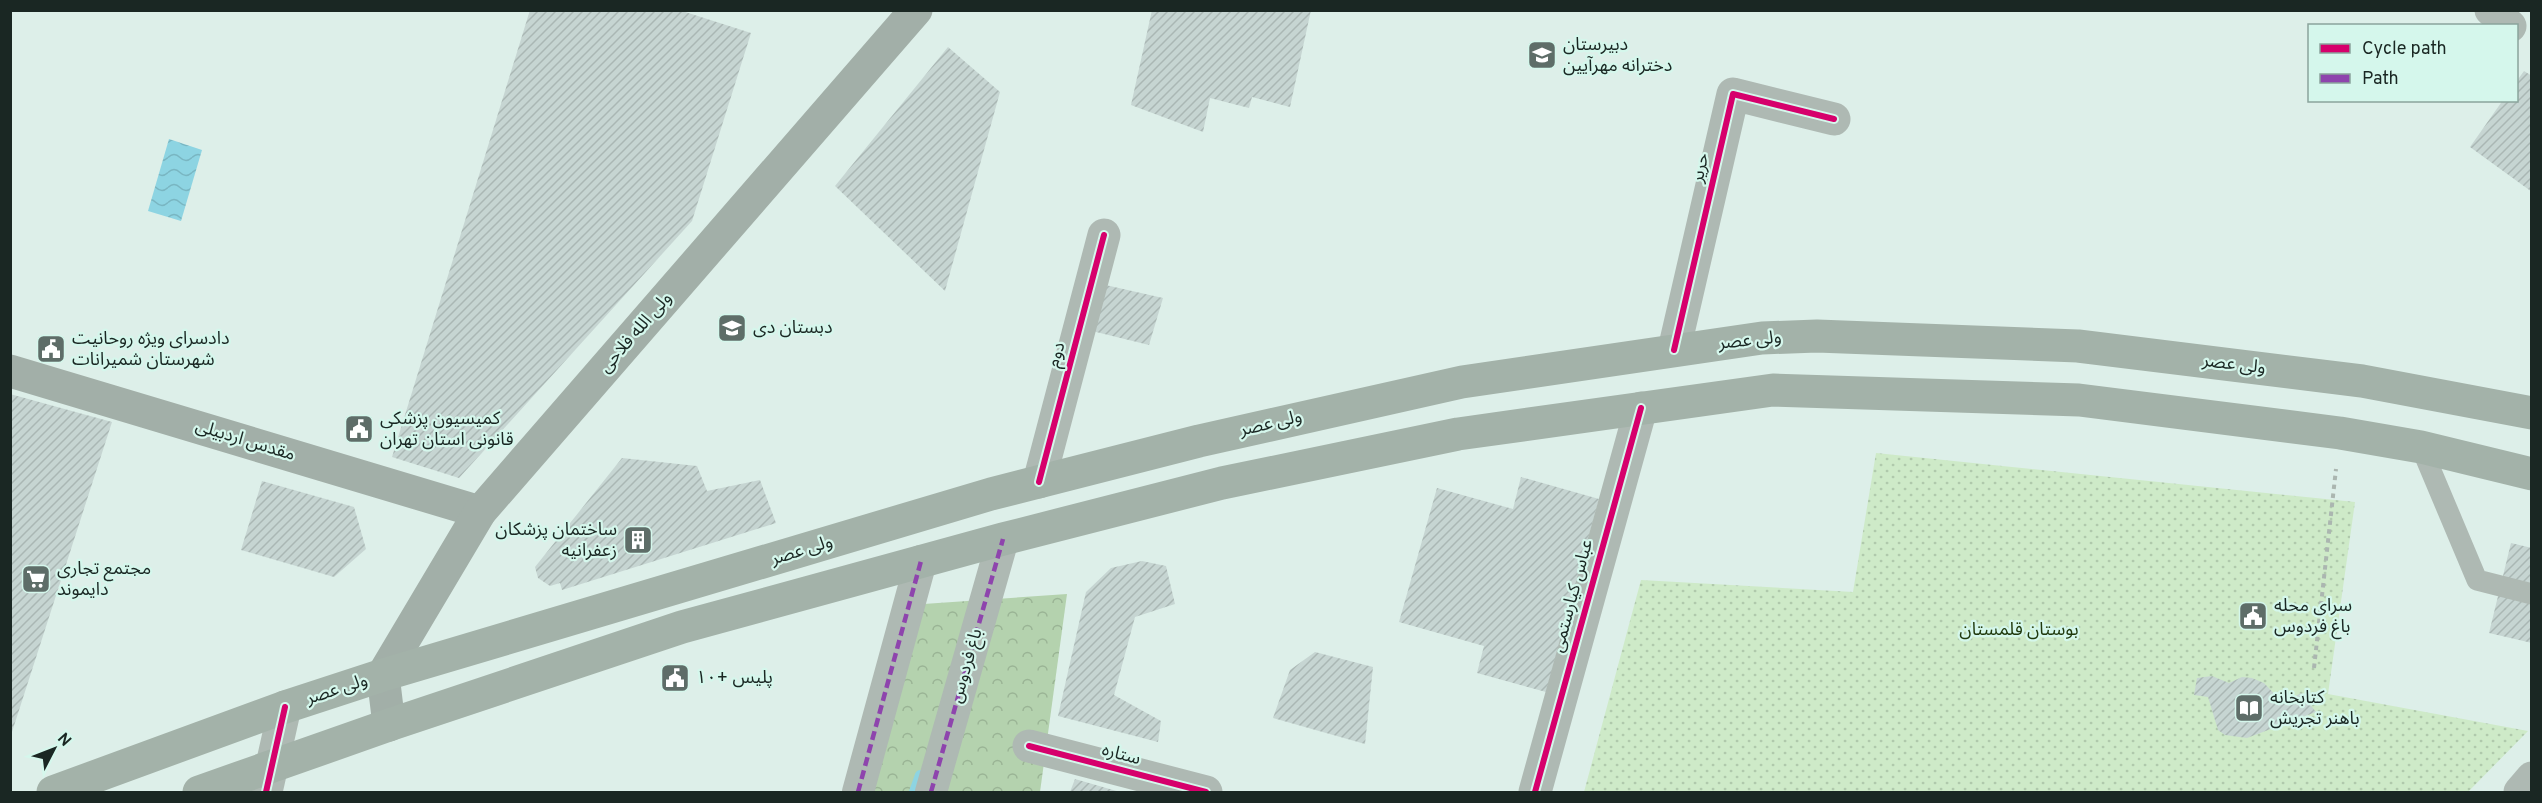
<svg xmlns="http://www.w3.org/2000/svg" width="2542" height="803" font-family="Overpass,'Noto Sans Arabic',sans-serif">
<defs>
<pattern id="forest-crowns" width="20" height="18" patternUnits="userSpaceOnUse" patternTransform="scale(1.5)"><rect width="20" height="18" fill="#b4d2ae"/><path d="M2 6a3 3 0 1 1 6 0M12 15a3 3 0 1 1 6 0" fill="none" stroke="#9ab495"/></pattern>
<pattern id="park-dots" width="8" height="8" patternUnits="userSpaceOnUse" patternTransform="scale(1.5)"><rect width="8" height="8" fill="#ceeac8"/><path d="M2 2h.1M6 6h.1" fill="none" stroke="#b0c9ac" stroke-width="1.8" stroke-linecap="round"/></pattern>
<pattern id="water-waves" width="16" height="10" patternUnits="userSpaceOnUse" patternTransform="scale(1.5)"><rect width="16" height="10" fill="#8dd4e2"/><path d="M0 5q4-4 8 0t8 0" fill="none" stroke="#79b6c2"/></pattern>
<pattern id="building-hatch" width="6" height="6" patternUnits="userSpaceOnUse" patternTransform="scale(1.5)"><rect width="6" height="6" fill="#c6d5d2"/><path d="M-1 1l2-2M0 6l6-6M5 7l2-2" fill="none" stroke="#aab7b4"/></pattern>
</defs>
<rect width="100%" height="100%" fill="#ddefe9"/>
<!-- forest -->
<path fill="url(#forest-crowns)" d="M1067,594L1040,792H852L909,605Z"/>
<!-- park -->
<path fill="url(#park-dots)" d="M1876,453L2355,502L2328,694L2528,731L2468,792H1584L1641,580L1853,592Z"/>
<!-- water -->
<path fill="url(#water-waves)" d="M169,139L202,150L181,221L148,211Z"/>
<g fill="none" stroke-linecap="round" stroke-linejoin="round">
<!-- stream -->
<path stroke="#8dd4e2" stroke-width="10" d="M914,792L920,775"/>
</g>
<!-- building -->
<g fill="url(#building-hatch)">
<path d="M530,10H679L751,33L692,221L459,478L392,457Z"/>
<path d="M1152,10H1311L1290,107L1252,97L1249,108L1210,98L1203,132L1131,105Z"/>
<path d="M948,47L1000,92L945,291L835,186Z"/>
<path d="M2524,71L2532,76V192L2470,147L2503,100H2516V82Z"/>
<path d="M1101,284L1163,298L1149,345L1088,330Z"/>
<path d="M10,394L112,422L11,735H10Z"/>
<path d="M622,458L697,466L707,491L760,480L776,523L562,590L560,583L550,586L538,578L535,567Z"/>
<path d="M1521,477L1599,499L1546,692L1477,673L1484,646L1399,622L1437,488L1513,509Z"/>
<path d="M262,481L354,507L366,549L334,577L241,550Z"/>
<path d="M2511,543L2532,548V643L2489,633Z"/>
<path d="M1142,561L1166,566L1175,604L1135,617L1114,695L1161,721L1158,742L1058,716L1086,592L1111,568Z"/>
<path d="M1315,652L1373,667L1365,744L1273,718L1290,670Z"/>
<path d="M2212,676L2229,683L2242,677L2252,678L2264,683L2283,703L2301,693L2316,712L2247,738L2225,735L2218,730L2208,697L2194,695L2197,678Z"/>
<path d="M1075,779L1120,792H1070Z"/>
</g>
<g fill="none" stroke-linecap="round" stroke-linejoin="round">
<!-- path -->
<path stroke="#abb6b0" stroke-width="4" stroke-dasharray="4.5 4.5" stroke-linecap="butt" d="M2314,668L2336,469"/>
<!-- service -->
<path stroke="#aeb9b3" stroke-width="21" d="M2421,447L2477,580L2532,594"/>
<!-- pedestrian -->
<g stroke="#aeb9b3" stroke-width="32">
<path d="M858,792L921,561"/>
<path d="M931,792L1003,539"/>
</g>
<!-- minor -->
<g stroke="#aeb9b3" stroke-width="33">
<path d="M1674,350L1733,94L1834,119"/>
<path d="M1039,482L1104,235"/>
<path d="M1029,746L1206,792"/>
<path d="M266,792L285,707"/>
<path d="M1535,792L1641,408"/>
<path d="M2520,792L2532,778"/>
</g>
<!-- tertiary -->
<path stroke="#aeb9b3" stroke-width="33" d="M2491,10L2510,26"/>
<!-- secondary -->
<g stroke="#a2afa8" stroke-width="33">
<path d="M10,371L480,512"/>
<path d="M389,725L383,675L480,512L916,10"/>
</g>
<!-- primary -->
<g stroke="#a3b2a9" stroke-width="33">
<path d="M53,792L285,707L383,675L991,494L1199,441L1462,382L1762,338L1817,336L2078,346L2362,381L2532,413"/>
<path d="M199,792L389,725L682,627L1003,539L1222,483L1458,434L1773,390L2079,400L2340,433L2421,447L2532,474"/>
</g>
<!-- quiet -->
<g stroke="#8e44ad" stroke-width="4.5" stroke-dasharray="9 4.5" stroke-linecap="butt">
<path d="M858,792L921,561"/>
<path d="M931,792L1003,539"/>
</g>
<!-- cycleway casing -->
<g stroke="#d5f7ec" stroke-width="10">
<g id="cycleway">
<path d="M1674,350L1733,94L1834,119"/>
<path d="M1039,482L1104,235"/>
<path d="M1029,746L1206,792"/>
<path d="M266,792L285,707"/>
<path d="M1535,792L1641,408"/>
</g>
</g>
<!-- cycleway -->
<use href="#cycleway" stroke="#d6006c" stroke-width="6"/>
</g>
<!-- icons -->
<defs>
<g id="school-square" transform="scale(1.5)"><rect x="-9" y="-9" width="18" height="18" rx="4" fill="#5e6d68" stroke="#d5f7ec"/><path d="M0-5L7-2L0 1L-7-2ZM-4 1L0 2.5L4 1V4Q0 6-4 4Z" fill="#fff"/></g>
<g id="civic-square" transform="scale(1.5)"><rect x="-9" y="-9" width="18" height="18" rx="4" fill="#5e6d68" stroke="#d5f7ec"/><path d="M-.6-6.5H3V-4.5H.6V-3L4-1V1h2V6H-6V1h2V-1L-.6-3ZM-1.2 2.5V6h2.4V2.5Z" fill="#fff"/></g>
<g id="building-square" transform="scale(1.5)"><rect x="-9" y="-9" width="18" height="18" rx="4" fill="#5e6d68" stroke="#d5f7ec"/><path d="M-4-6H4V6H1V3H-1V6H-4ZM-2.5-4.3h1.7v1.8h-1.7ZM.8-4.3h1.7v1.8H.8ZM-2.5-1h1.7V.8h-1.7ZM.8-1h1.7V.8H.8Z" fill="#fff"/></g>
<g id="supermarket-square" transform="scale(1.5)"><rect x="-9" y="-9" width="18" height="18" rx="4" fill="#5e6d68" stroke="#d5f7ec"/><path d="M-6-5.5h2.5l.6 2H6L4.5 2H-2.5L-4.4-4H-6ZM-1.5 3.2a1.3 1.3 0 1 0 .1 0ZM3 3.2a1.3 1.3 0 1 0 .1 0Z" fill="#fff"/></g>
<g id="library-square" transform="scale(1.5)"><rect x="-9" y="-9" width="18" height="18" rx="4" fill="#5e6d68" stroke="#d5f7ec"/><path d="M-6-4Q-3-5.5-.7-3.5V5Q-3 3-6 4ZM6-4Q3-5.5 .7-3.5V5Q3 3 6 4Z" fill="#fff"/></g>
</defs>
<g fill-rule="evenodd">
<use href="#school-square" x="1542" y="55"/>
<use href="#school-square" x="732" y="328"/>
<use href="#civic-square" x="51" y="349"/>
<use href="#civic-square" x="359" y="429"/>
<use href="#building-square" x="638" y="540"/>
<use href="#supermarket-square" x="36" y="579"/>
<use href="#civic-square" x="2253" y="616"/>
<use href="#civic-square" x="675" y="678"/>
<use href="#library-square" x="2249" y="708"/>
</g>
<g text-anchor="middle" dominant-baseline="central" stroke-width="4.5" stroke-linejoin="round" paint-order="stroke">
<!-- poi labels -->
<g font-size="18" fill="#1a2723" stroke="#d5f7ec" text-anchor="start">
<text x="1563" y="45">دبیرستان<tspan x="1563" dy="21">دخترانه مهرآیین</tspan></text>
<text x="753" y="328">دبستان دی</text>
<text x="72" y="339">دادسرای ویژه روحانیت<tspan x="72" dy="21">شهرستان شمیرانات</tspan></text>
<text x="380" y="419">کمیسیون پزشکی<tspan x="380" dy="21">قانونی استان تهران</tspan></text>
<text x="617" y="530" text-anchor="end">ساختمان پزشکان<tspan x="617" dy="21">زعفرانیه</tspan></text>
<text x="57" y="569">مجتمع تجاری<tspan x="57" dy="21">دایموند</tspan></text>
<text x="2274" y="606">سرای محله<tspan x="2274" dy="21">باغ فردوس</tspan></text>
<text x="696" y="678">پلیس +۱۰</text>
<text x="2270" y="698">کتابخانه<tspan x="2270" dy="21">باهنر تجریش</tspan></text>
</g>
<!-- street labels -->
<g font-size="18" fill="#1a2723" stroke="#d5f7ec">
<text transform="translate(1701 168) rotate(-77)">حریر</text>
<text transform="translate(636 333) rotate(-49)">ولی‌ الله فلاحی</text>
<text transform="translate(1750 341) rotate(-6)">ولی عصر</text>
<text transform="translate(1057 355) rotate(-75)">دوم</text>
<text transform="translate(2234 365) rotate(7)">ولی عصر</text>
<text transform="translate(1271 424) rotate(-13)">ولی عصر</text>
<text transform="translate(245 441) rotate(17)">مقدس اردبیلی</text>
<text transform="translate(802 551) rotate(-17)">ولی عصر</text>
<text transform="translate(1573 596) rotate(-75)">عباس کیارستمی</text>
<text transform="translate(967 666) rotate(-74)">باغ فردوس</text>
<text transform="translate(337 690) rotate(-18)">ولی عصر</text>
<text transform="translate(1121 755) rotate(15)">ستاره</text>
</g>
<!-- park labels -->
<g font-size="18" fill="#1f380c" stroke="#d5f7ec">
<text x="2019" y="630">بوستان قلمستان</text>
</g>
</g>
<!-- border -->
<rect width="2542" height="803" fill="none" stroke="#1a2723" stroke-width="24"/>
<!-- legend -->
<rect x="2308" y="24" width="210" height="78" fill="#d5f7ec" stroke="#8aa49c" stroke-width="1.5"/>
<rect x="2320" y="44" width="30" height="9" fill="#d6006c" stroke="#8aa49c" stroke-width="1.5"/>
<text x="2362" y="54" font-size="18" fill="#1a2723">Cycle path</text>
<rect x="2320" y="74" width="30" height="9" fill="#8e44ad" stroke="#8aa49c" stroke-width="1.5"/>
<text x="2362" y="84" font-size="18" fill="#1a2723">Path</text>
<!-- north arrow -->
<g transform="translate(54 749) rotate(48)" stroke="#d5f7ec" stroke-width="4.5" paint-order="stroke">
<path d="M0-4.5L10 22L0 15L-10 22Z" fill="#1a2723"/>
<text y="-9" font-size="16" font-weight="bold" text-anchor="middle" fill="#1a2723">N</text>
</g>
</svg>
